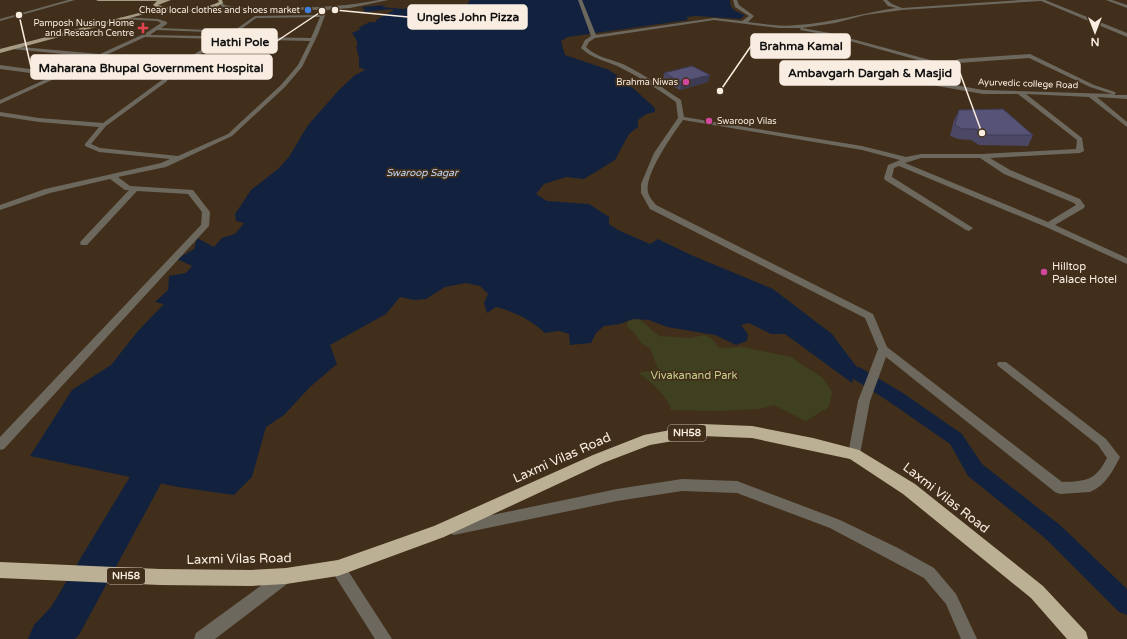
<svg xmlns="http://www.w3.org/2000/svg" width="1127" height="639" font-family="'Varela Round',sans-serif">
<rect width="100%" height="100%" fill="#412f1b"/>
<!-- green -->
<path fill="#3e4020" d="M639,319L659,336L691,338L704,335L711,338L719,348L743,347L791,357L823,378L832,392L829,407L806,421L774,405L758,409L719,411L671,410C668,396 650,381 638,373L658,369L650,348L641,343L633,331L627,327L628,320Z"/>
<!-- water -->
<path fill="#12223e" d="M470,0H730C729,10 738,12 745,15L740,19L696,16L687,17L688,20L568,37L561,41L565,55L609,70L624,80L655,108V112L646,114L638,120V127L629,134L615,160L584,179L566,177L544,184L536,194L547,201L589,204L609,217V224L618,230L650,244L658,239L691,255L773,289L832,334L856,366L852,383L785,334H771L749,323L741,325L748,334L747,341L736,345L715,335L667,327L649,320L633,319L620,324L604,326L596,333L591,343L570,345L569,334L559,331L545,333C531,320 515,312 496,307L487,313L484,303L488,294L480,286L466,283L445,287L426,299L414,300L400,297L386,314L330,345L337,364L310,387L284,415L266,427L252,477L234,495L178,487L30,456L72,390L111,365L138,331L164,304L155,302L168,290L169,276L186,273L192,266L177,259L194,249L197,238L214,247L222,238L235,234L244,223L236,221L235,214L251,190L278,169L289,157L308,125L339,90L355,75L365,70L359,67V58L356,46H359L357,45V41L352,33L361,29L358,28L370,22H376V20L394,10L392,9L366,12L362,7L386,5L382,7L403,9L415,7L422,15L433,14L459,16Z"/>
<g fill="none" stroke-linecap="round" stroke-linejoin="round">
<!-- canal -->
<path fill="#12223e" fill-rule="evenodd" d="M855,366L861,368L903,393L962,434L982,464L1060,525L1127,589V615L1119,612L1046,539L968,476L950,444L891,403L849,376L847,372L849,368Z"/>
<!-- river -->
<path fill="#12223e" fill-rule="evenodd" d="M146,466L158,470L163,480L79,635L75,639H28L34,625L51,607L134,470Z"/>
<!-- minor -->
<g fill="#6d685d" fill-rule="evenodd">
<path d="M68,0H75L0,21V19Z"/>
<path d="M379,0H388L350,8L327,10L318,34L302,67L285,87L232,136L166,167L118,177L130,186L193,190L210,212L209,226L4,449L0,450V437L201,225L202,212L188,194L137,191L87,245H81L80,243L81,241L129,190H125L110,179L50,193L0,210V205L45,189L161,163L170,159L99,152L85,146V144L99,127L39,122L0,116V112L39,118L103,123L162,80L171,69L218,39L145,37L0,104V100L53,76L0,69V65L59,73L94,57L12,49L9,47L10,46L100,54L146,33L161,23L157,21L119,19L121,17L158,19L167,22V24L161,28L208,30L210,31L208,32L157,30L150,35L311,38L320,17L256,18L236,33L232,32L255,16L321,15L322,10L235,9L222,7L219,3L221,2L225,5L235,7C285,7 330,10 379,0ZM224,39L310,41L298,65L281,85L228,134L178,156L100,148L91,144L106,126L166,82L175,71Z"/>
<path d="M578,0H582L596,35L714,18L742,21L749,16L735,7L733,0H737L739,5L754,16L748,22C764,24 780,27 797,25C830,23 863,13 896,8L888,6L883,0H887L892,4L902,8L1021,0H1045L1127,33V37L1041,1L902,10L865,15L835,23L802,28L830,33L945,64V66L943,67L828,35L800,30L801,28H779L714,20L595,38L589,42L586,47C597,58 612,59 625,65C645,75 663,88 681,100L684,117L862,146L906,157L921,154H982L1076,149L1077,140L1018,94H983L937,86L907,78L859,69L857,68V66L908,74L938,82L983,90L1112,94L1090,87L1029,58L958,63L955,61L958,59L1030,54L1094,85L1115,92L1116,93L1114,95H1127V99L1097,97L1127,122V127L1089,97L1026,94L1082,138L1084,151L1080,153L990,158L1010,170L1080,199L1085,206L1084,208L1055,225L1127,258V264L1046,227L899,166L894,168L892,177L973,228L969,231L966,230L885,180L884,178L888,165L900,160L862,150L683,120C673,134 644,175 648,192C649,197 653,201 656,205L873,314L887,347L1062,482C1087,481 1095,481 1107,458L1098,445L997,365L998,362H1006L1106,439L1120,457C1113,471 1105,486 1090,492L1060,494L1055,492L886,357L870,401L860,454L858,458L854,459L850,458L848,454L858,401L878,349L865,318L650,209L641,193V184L654,153L678,118L676,102C659,90 641,78 623,69C609,61 593,60 581,48L585,40L591,36ZM921,158H980L1004,174L1074,203L1076,205L1048,222L905,163Z"/>
<path d="M1106,0H1112L1127,5V8Z"/>
<path d="M198,8L231,10L233,11L231,12L196,10Z"/>
<path d="M682,479L737,481L840,520L898,548L934,568L956,594L977,639H961L946,604L924,578L830,528L737,493L682,491L617,501L454,535L449,533L447,529L449,525L454,523L617,489Z"/>
<path d="M338,561L343,563L392,639H375L333,573L331,568L333,563Z"/>
<path d="M286,569L291,571L293,576L291,581L215,639H194L196,633L281,571Z"/>
</g>
<!-- major -->
<path fill="#a69c84" fill-rule="evenodd" d="M96,0H171L158,5C178,12 200,11 219,2L218,0H222L223,3C207,15 182,13 163,9L0,53V49L158,8L153,5L157,1H98Z"/>
<!-- highway -->
<path fill="#bcb094" fill-rule="evenodd" d="M702,424L752,426L813,438L859,450L915,484L1043,586L1086,632L1088,639H1067L1031,598L903,494L850,459L752,438L702,436L650,445L603,463L444,537L338,576L286,584L251,586L160,585L0,578V562L160,569L251,570L286,568L338,560L434,526L593,455L644,435Z"/>
</g>
<!-- wall -->
<g fill="#4b4765">
<path d="M664,73L710,75L708,82L680,90L663,81Z"/>
<path d="M959,110L1033,135L1028,146L979,145L971,140L958,139L950,136L954,120Z"/>
</g>
<!-- shaded-wall -->
<path fill="#3d3a53" d="M710,75L708,82L680,90L681,82Z"/>
<!-- building -->
<g fill="#575376" stroke="#3d3a53">
<path d="M692,66L710,75L681,82L664,73Z"/>
<path d="M1003,109L1033,135H984L976,129H962L955,125L959,110Z"/>
</g>
<!-- markers -->
<circle fill="#3f7fe0" stroke="#412f1b" stroke-width="1.5" cx="308" cy="10" r="4"/>
<path fill="#e0444e" stroke="#412f1b" stroke-width="1.5" d="M141 22h4v4h4v4h-4v4h-4v-4h-4v-4h4z"/>
<g fill="#d1479c" stroke="#412f1b" stroke-width="1.5">
<circle cx="686" cy="82" r="4"/>
<circle cx="709" cy="121" r="4"/>
<circle cx="1044" cy="272" r="4"/>
</g>
<g text-anchor="middle" dominant-baseline="central" stroke-width="3.5" stroke-linejoin="round" paint-order="stroke">
<!-- far-poi labels -->
<g font-size="9" fill="#f9ede1" stroke="#412f1b" text-anchor="end">
<text x="300" y="10">Cheap local clothes and shoes market</text>
<text x="134" y="23">Pamposh Nusing Home<tspan x="134" dy="10">and Research Centre</tspan></text>
<text x="678" y="82">Brahma Niwas</text>
<text x="717" y="121" text-anchor="start">Swaroop Vilas</text>
</g>
<!-- far-street labels -->
<g font-size="9" fill="#f9ede1" stroke="#412f1b">
<text transform="translate(1028 84) rotate(2)">Ayurvedic college Road</text>
</g>
<!-- far-water labels -->
<g font-size="10" font-style="italic" fill="#c0d5f7" stroke="#412f1b">
<text x="422" y="173">Swaroop Sagar</text>
</g>
<!-- shield labels -->
<g fill="#412f1b" stroke="#c2b4a6" stroke-width="1">
<rect x="668" y="425" width="38" height="16" rx="3"/>
<rect x="107" y="568" width="38" height="16" rx="3"/>
</g>
<g font-size="10" font-weight="bold" fill="#f9ede1">
<text x="687" y="433">NH58</text>
<text x="126" y="576">NH58</text>
</g>
<!-- poi labels -->
<g font-size="11" fill="#f9ede1" stroke="#412f1b" text-anchor="start">
<text x="1052" y="266">Hilltop<tspan x="1052" dy="13">Palace Hotel</tspan></text>
</g>
<!-- park labels -->
<g font-size="11" fill="#c7ce8b" stroke="#412f1b">
<text x="694" y="375">Vivakanand Park</text>
</g>
<!-- near-street labels -->
<g font-size="13" fill="#f9ede1" stroke="#412f1b">
<text transform="translate(562 458) rotate(-24)">Laxmi Vilas Road</text>
<text transform="translate(946 498) rotate(38)">Laxmi Vilas Road</text>
<text transform="translate(239 559) rotate(-1)">Laxmi Vilas Road</text>
</g>
</g>
<!-- callouts -->
<path fill="none" stroke="#f9ede1" stroke-width="1.5" d="M335 10L408 17M322 11L277 41M720 91L751 46M19 15L31 67M982 133L960 73"/>
<g fill="#f9ede1" stroke="#412f1b" stroke-width="1.5">
<circle cx="335" cy="10" r="4"/>
<circle cx="322" cy="11" r="4"/>
<circle cx="720" cy="91" r="4"/>
<circle cx="19" cy="15" r="4"/>
<circle cx="982" cy="133" r="4"/>
</g>
<g fill="#f9ede1" stroke="#f9ede1" stroke-width="1.5">
<rect x="408" y="5" width="119" height="24" rx="4"/>
<rect x="202" y="29" width="75" height="24" rx="4"/>
<rect x="751" y="34" width="99" height="24" rx="4"/>
<rect x="31" y="55" width="241" height="24" rx="4"/>
<rect x="780" y="61" width="180" height="24" rx="4"/>
</g>
<g font-size="12" text-anchor="middle" font-weight="bold" fill="#111">
<text x="468" y="21">Ungles John Pizza</text>
<text x="240" y="46">Hathi Pole</text>
<text x="801" y="50">Brahma Kamal</text>
<text x="151" y="72">Maharana Bhupal Government Hospital</text>
<text x="870" y="77">Ambavgarh Dargah &amp; Masjid</text>
</g>
<!-- north arrow -->
<g transform="translate(1095 32) rotate(180)" stroke="#412f1b" stroke-width="3" paint-order="stroke">
<path d="M0-3L7 15L0 10L-7 15Z" fill="#f9ede1"/>
<text y="-6" font-size="11" font-weight="bold" text-anchor="middle" fill="#f9ede1">N</text>
</g>
</svg>
